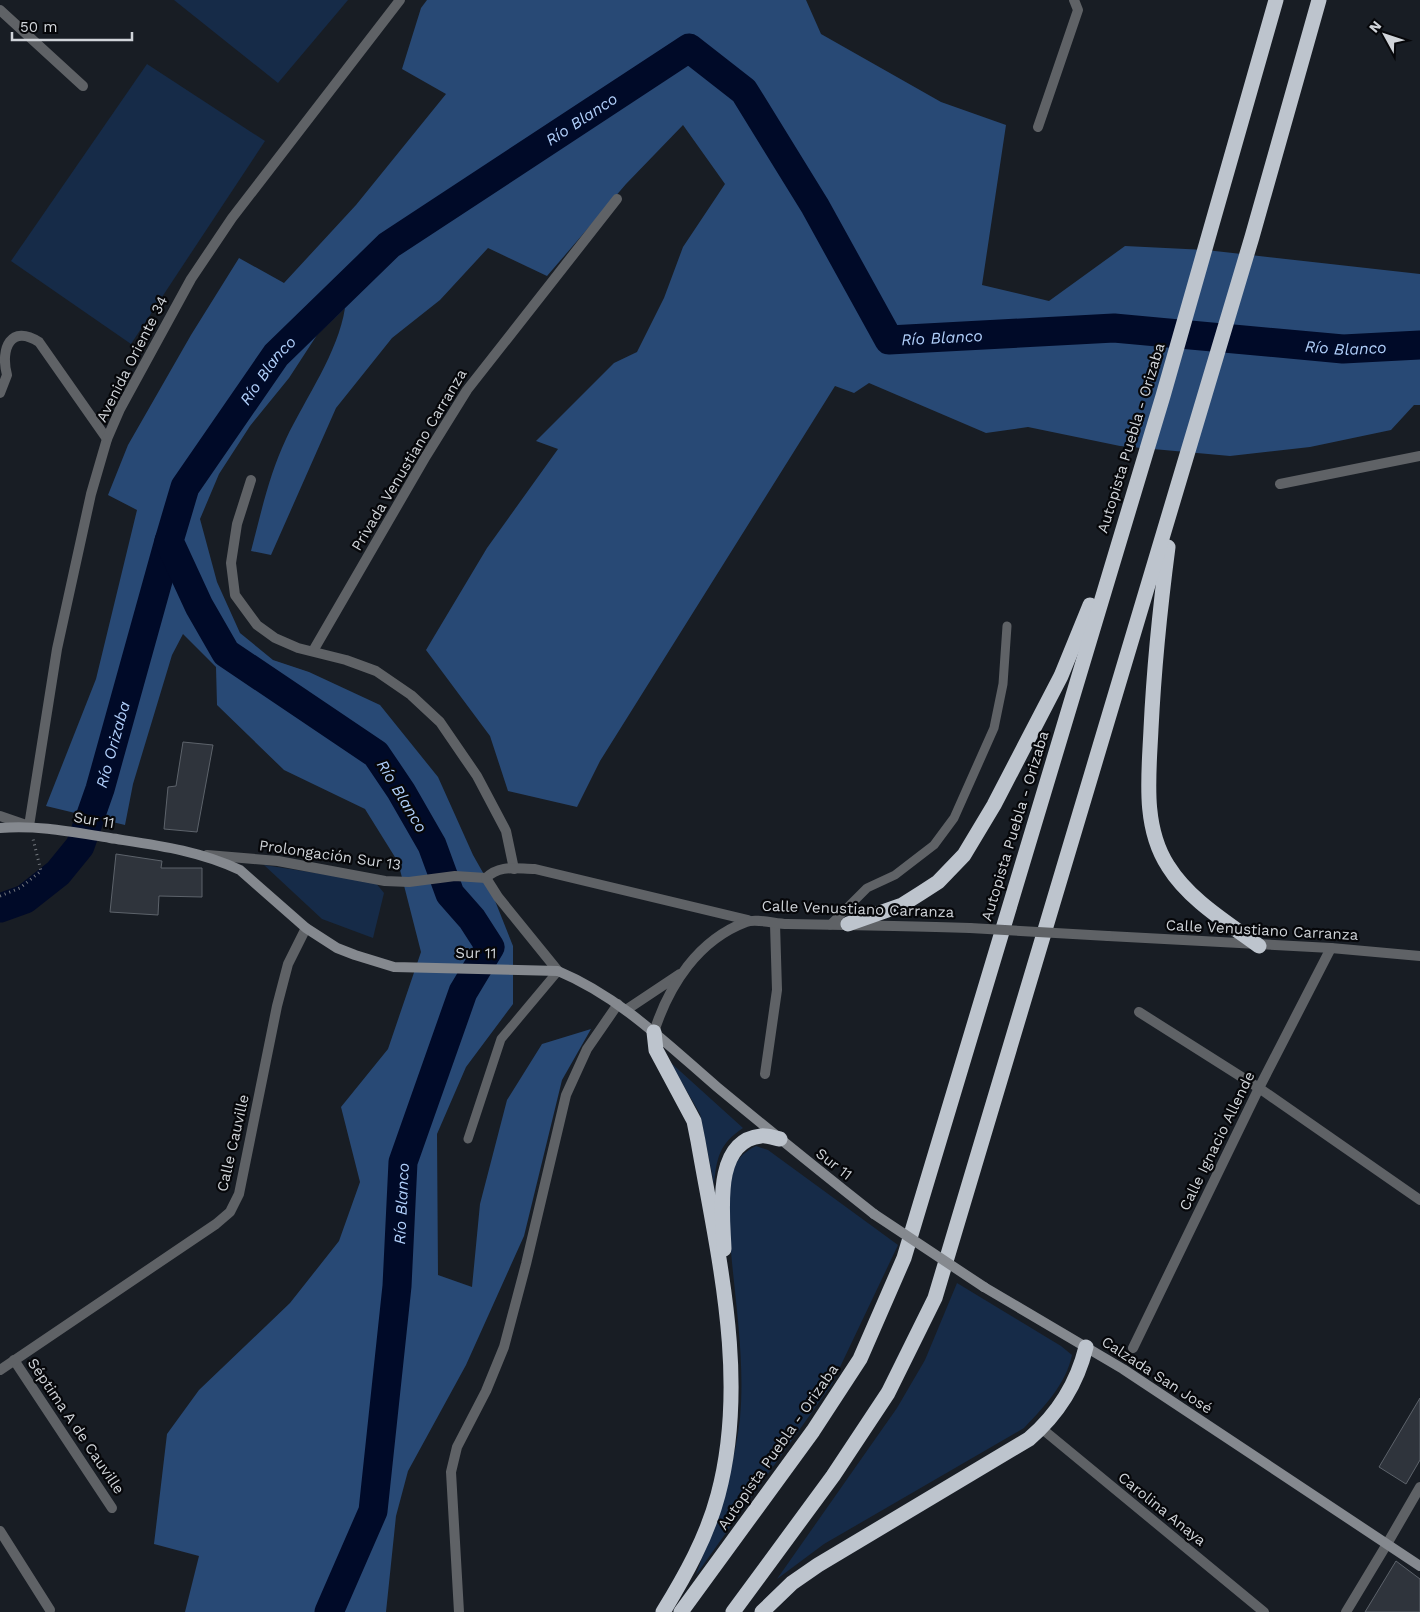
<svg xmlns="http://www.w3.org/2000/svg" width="1420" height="1612" font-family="'Work Sans',sans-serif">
<rect width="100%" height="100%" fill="#181d24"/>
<!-- green -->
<g fill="#162b48">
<path d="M174,0H348L278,83Z"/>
<path d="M147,64L265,141L131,344L11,261Z"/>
<path d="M264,865L375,882L384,893L373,938L322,919Z"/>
<path d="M670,1062L743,1128C719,1144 717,1157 714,1184L700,1114Z"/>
<path d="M756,1146L768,1150L898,1245L832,1384L696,1575C714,1523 734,1473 740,1418C745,1363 736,1307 731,1252C730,1233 725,1197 730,1180C734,1163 741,1153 756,1146Z"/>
<path d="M957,1283L1061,1346L1072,1355C1066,1384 1044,1407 1024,1428L824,1544L777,1579L897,1408L925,1360Z"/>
</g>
<!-- forest -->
<path fill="#284975" d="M427,0H806L821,34L941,102L1006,125L982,285L1049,301L1125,246L1206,250L1420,274V405H1414L1391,430L1310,447L1230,456L1120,446L1028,427L986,433L869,383L854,393L835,386L600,761L577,807L508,791L490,736L426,650L487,548L558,449L536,441L614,363L637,352L664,298L683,247L725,184L683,125L626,184L547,276L488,248L440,300L392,338L336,408L271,555L251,551C261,513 269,475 286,439C306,397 338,353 345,308L317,335L289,378L250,426L219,474L200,519L217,582L240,633L273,660L309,672L380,705L438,777L473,855L486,878L513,946V1004L466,1067L437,1134L438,1275L472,1287L480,1204L507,1100L542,1044L591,1029L562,1080L524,1236L466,1365L408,1471L396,1516L386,1612H185L199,1556L154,1544L167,1434L199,1390L290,1303L339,1241L360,1182L341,1107L388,1049L421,952L398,862L365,809L284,770L217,705L216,667L183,634L172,655L133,784L125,825L46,806L96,679L137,510L108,495L128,445L191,335L239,258L284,283L356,205L446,94L402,69L421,8Z"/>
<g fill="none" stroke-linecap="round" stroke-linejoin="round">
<!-- river -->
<g stroke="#000a28" stroke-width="29">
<path id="s1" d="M0,908L25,899L58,873L80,846L100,789L169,541"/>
<path id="s2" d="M329,1612L373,1511L397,1286L403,1162L463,992L490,947L472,919L450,894L432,845L401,791L376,754L226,653L199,606L169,541L185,487L276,355L389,245L689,48L744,91L815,206L889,340L1114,328L1343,349L1420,345"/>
</g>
</g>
<!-- building -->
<g fill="#2f343c" stroke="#5d636b">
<path d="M183,742L213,745L197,832L164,829L168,787L176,786Z"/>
<path d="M116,854L162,861L161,868H202V897L159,896L158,915L110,912Z"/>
<path d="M1420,1398V1460L1406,1484L1379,1467Z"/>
<path d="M1396,1561L1420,1579V1612H1365Z"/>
</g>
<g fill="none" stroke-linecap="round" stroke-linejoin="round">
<!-- path -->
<path stroke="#74797f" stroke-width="3" stroke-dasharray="1 4" stroke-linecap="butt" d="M0,896L20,888L41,871L33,839"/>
<!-- service -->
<g stroke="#5f6266" stroke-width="9">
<path d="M830,925L867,888L895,875L934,845L954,818L994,728L1003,684L1007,626"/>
<path d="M468,1139L501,1039L558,971"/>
</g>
<!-- minor -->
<g stroke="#5f6266" stroke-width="10">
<path d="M0,10L83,86"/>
<path d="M1038,127L1078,10L1074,0"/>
<path d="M0,393L7,375C0,348 11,324 39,342L107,439"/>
<path d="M251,480L237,524L231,563L235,595L257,625L275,638L298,648L346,660L376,671L411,695L440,722L477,776L506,831L514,869"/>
<path d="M1280,484L1420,456"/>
<path d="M313,651L426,456L467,390L617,199"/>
<path d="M0,816L29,826L57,649L91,494L107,439L120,409L191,279L232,218L400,0"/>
<path d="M207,855L278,861L385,881L409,882L455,876L486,878"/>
<path d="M486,878C500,864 517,869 535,869L748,920"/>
<path d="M486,878L498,897L558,971"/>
<path d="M1139,1012L1259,1088L1420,1200"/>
<path d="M765,1074L777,990L775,924"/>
<path d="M1133,1348L1259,1088L1331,948"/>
<path d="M14,1360L112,1508"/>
<path d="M0,1370L216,1224L230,1212L239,1194L277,1006L288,964L306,928"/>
<path d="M1041,1428L1264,1612"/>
<path d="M0,1531L50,1610"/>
<path d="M459,1612L451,1472L457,1447L486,1391L504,1347L526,1264L566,1095L587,1049L618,1004"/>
<path d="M1346,1612L1387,1544"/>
</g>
<!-- tertiary -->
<g stroke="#5f6266" stroke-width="10">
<path d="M1108,936L1331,948L1420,956"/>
<path d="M626,1010L680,974"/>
<path d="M654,1032C669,985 698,940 746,922C756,918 776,924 787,924C848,925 909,926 970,928"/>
<path d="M1387,1544L1420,1487"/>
</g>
<!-- secondary -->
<g stroke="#85898f" stroke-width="10">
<path d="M0,828C39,825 72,832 110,838C155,845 198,850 240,870L306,928L337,948L355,955L394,967L558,971C620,997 667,1044 717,1087C769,1130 821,1172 874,1214"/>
<path d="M984,1287L1123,1369L1420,1566"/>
</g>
<!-- motorway -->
<g stroke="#bdc4cd" stroke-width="15">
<path d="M1168,547C1160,608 1154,667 1151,729C1149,774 1142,826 1168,866C1189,900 1228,923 1259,946"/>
<path d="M848,924L902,905L921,893L938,882L964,855L994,805L1061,676L1090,605"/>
<path d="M654,1032L656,1050L694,1121L698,1141C718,1256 749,1380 718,1495C707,1537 685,1576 663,1612"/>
<path d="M724,1249C723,1216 712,1141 761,1136C766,1135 774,1138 780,1139"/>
<path d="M681,1612L813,1431L860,1359L904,1258L1163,396L1276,0"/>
<path d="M733,1612L833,1476L888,1393L935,1298L1252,237L1319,0"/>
<path d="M762,1612L792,1583L818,1565L1029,1439C1058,1414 1077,1384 1086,1347"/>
</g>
<!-- tertiary-bridge -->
<path stroke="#5f6266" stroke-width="10" d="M970,928L1108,936"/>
<!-- secondary-bridge -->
<path stroke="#85898f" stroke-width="10" d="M874,1214L984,1287"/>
</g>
<g text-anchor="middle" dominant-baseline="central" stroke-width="4.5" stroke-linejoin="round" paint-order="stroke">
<!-- street labels -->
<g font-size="15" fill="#d0d4d9" stroke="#06070a">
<text transform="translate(132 359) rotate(-63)">Avenida Oriente 34</text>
<text transform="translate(1131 438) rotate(-73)">Autopista Puebla - Orizaba</text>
<text transform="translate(409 460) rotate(-59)">Privada Venustiano Carranza</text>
<text transform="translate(94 820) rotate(9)">Sur 11</text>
<text transform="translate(1015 826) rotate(-73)">Autopista Puebla - Orizaba</text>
<text transform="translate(330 855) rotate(8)">Prolongación Sur 13</text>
<text transform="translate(858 909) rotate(2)">Calle Venustiano Carranza</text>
<text transform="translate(1262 930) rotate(3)">Calle Venustiano Carranza</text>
<text transform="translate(476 953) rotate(1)">Sur 11</text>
<text transform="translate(1217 1141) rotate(-64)">Calle Ignacio Allende</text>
<text transform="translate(233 1143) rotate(-77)">Calle Cauville</text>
<text transform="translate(834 1164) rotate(38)">Sur 11</text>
<text transform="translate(1157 1375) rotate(33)">Calzada San José</text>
<text transform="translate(76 1426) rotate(56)">Séptima A de Cauville</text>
<text transform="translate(778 1447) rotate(-55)">Autopista Puebla - Orizaba</text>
<text transform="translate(1162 1509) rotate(39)">Carolina Anaya</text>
</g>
<!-- water labels -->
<g font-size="16" font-style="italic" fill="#b0cffa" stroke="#06070a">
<text stroke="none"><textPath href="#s2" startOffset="1830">Río Blanco</textPath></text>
<text stroke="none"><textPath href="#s2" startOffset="2370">Río Blanco</textPath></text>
<text stroke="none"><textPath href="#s2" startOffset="2775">Río Blanco</textPath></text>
<text stroke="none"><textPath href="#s2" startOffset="1425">Río Blanco</textPath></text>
<text stroke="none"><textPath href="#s1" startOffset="210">Río Orizaba</textPath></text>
<text transform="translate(402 796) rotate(59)">Río Blanco</text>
<text stroke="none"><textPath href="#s2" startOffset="419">Río Blanco</textPath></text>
</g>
</g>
<!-- north arrow -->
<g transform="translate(1385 35) rotate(310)" stroke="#06070a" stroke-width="4" paint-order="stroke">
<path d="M0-4L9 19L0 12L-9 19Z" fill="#d0d4d9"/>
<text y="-8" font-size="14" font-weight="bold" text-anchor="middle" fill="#d0d4d9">N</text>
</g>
<!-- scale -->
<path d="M12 32v8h120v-8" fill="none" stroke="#d0d4d9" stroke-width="2.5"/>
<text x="20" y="32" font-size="15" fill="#d0d4d9" stroke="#06070a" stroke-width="4" paint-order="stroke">50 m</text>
</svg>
